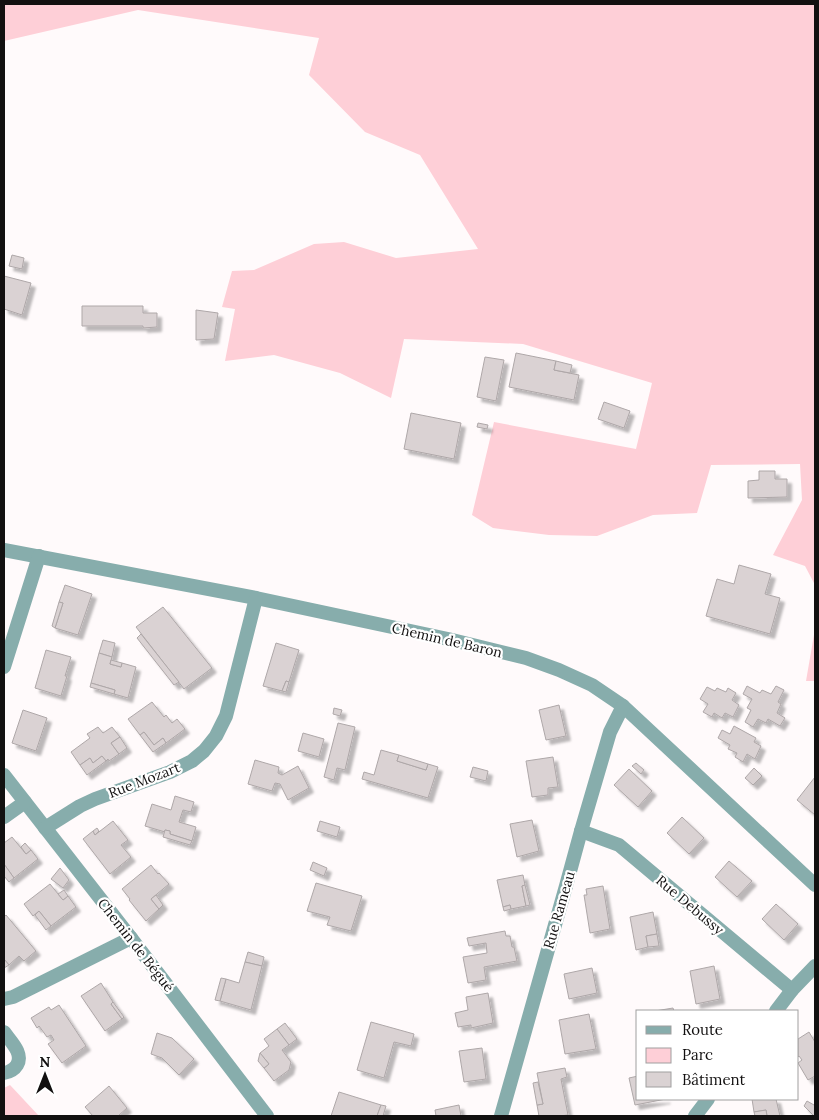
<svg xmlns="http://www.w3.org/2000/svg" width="819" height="1120" font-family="Lora,serif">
<defs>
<filter id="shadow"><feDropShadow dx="4.5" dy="4.5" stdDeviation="1" flood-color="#0004"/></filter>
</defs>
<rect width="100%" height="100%" fill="#fffafb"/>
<!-- green -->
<g fill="#fecfd7">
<path d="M4,4H815V585L805,566L773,555L802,500L800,464L711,465L697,513L653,515L597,536L549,535L493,528L472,515L494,422L636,449L652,383L523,344L404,339L391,398L340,373L274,355L225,361L235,309L222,307L232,271L254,270L314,244L344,242L396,258L478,249L420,155L365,132L309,75L319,38L138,10L4,41Z"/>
<path d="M815,629V681H806Z"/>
<path d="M10,1085L39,1116H4V1088Z"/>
</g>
<!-- building -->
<g fill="#dad2d3" stroke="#aea7a8" filter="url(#shadow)">
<path d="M12,255L24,258L22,269L9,266Z"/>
<path d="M4,276L31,283L22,315L4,309Z"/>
<path d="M82,306H143V313H157V327L143,328V326H82Z"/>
<path d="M196,310L218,313L214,339L196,340Z"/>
<path d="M516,353L556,361L554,370L579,375L574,400L509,387Z"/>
<path d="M485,357L504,360L496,401L477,397Z"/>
<path d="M556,361L572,365L570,373L554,370Z"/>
<path d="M604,402L630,411L624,428L598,419Z"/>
<path d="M411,413L461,423L454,459L404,449Z"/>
<path d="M478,423L488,425L487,429L477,427Z"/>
<path d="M759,471H775V479H787V497L748,498V481L759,480Z"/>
<path d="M739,565L771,574L765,594L780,598L770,634L706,616L717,579L734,584Z"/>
<path d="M65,585L92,594L78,635L55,628L63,603L59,602Z"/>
<path d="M59,602L63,603L55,628L52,626Z"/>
<path d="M163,607L212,668L184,689L136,627Z"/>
<path d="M141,634L179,682L174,685L137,638Z"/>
<path d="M103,640L115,643L112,657L99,653Z"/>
<path d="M276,643L299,650L289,682L286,681L282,691L263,686Z"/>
<path d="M46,650L71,657L65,676H67L61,696L35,688Z"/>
<path d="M99,653L112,657L110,664L121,667L122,663L136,667L128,698L114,694L115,690L91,683Z"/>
<path d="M111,660L122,663L121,667L110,664Z"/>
<path d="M286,681L289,682L286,692L282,691Z"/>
<path d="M91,683L115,690L114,694L90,687Z"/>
<path d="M747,686L760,693L762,690L771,694L776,686L784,690L778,702L781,704L777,713L785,718L780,726L768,719L766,723L758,719L753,727L745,722L751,710L747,708L752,699L743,694Z"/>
<path d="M707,687L715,691L717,688L726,692L728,688L736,693L732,700L739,705L733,717L725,713L722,718L714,713L712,717L703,712L708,704L700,699Z"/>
<path d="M152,702L164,717L166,715L172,723L177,719L185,729L166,743L163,738L154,745L144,732L140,735L128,719Z"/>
<path d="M559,705L566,736L546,740L539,710Z"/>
<path d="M334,708L342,710L340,716L333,714Z"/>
<path d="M23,710L47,718L36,751L12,743Z"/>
<path d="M338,723L355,727L345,770L337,768L334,780L324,777Z"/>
<path d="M734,726L756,738L754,742L761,746L755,759L747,754L743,762L735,757L737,753L728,749L730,745L718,738L722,730L730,734Z"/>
<path d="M98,727L103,733L112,727L120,737L111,743L119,754L109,761L108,759L106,761L102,756L93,763L90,758L80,765L71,752L90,738L87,734Z"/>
<path d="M144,732L154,745L163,738L166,743L153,752L140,735Z"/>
<path d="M303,733L324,739L319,757L298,751Z"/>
<path d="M120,737L127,748L119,754L111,743Z"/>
<path d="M381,750L399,755L397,761L426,770L428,764L438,767L428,798L362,779L364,772L374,775Z"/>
<path d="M399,755L428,764L426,770L397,761Z"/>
<path d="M102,756L106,761L87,775L80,765L90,758L93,763Z"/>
<path d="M553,757L558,787L548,788V795L532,797L526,761Z"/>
<path d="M255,760L279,767L278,773L282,775L298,766L309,788L288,800L280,784L275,783L272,791L248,784Z"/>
<path d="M636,763L644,770L641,774L632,766Z"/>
<path d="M473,767L488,771L486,781L470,777Z"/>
<path d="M754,768L762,776L753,785L745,778Z"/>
<path d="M629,769L652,791L638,807L614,785Z"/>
<path d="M815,777V815L797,800Z"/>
<path d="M175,796L194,802L191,812L183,810L179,822L196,827L192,841L170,834V831L165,830V832L145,826L152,804L171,810Z"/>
<path d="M682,817L704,838L689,854L667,833Z"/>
<path d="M532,820L539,851L517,857L510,824Z"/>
<path d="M113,821L128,840L121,845L131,857L110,874L83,839L93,831L95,835Z"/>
<path d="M320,821L340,827L337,837L317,831Z"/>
<path d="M97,828L99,831L95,835L93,831Z"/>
<path d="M165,830L170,831V834L192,841L190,845L163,837Z"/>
<path d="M12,837L26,854L31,850L38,859L14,878L4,864V843Z"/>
<path d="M25,843L31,850L26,854L21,847Z"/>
<path d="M729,861L752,881L737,897L715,877Z"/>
<path d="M313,862L327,868L324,876L310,870Z"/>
<path d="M4,864L14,878L9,882L4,876Z"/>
<path d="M151,865L158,874L159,873L169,884L151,899L159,909L146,921L129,900L130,899L122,889Z"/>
<path d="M60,868L69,880L63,888L51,879Z"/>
<path d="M523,875L525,885L522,886L526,906L511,909L510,905L503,907L497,880Z"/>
<path d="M316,883L362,896L351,931L327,925L330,917L307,911Z"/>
<path d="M50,884L63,900L68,896L76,907L51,926L39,911L33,916L24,904Z"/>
<path d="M525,885L530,905L526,906L522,886Z"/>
<path d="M603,886L610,929L590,933L584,895H587L586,889Z"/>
<path d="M64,890L68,896L63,900L58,894Z"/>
<path d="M156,895L163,905L159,909L151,899Z"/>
<path d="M776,904L798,924L784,940L762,919Z"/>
<path d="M510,905L511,909L504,911L503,907Z"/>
<path d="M39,911L51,926L46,930L35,915Z"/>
<path d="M653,912L657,934L646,936L648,947L636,950L630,917Z"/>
<path d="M6,915L36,951L24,961L19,956L9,965L4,959V917Z"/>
<path d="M505,931L506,936H510L512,947H514L517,961L484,967L486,980L468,983L463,957L487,953L486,943L469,946L467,938Z"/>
<path d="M657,934L659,946L648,947L646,936Z"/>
<path d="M248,952L264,957L262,966L245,962Z"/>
<path d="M4,959L9,965L4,968Z"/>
<path d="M245,962L262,966L251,1010L220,1001L226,979L239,983Z"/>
<path d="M714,966L720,999L696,1004L690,971Z"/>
<path d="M592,968L597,993L569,999L564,974Z"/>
<path d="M221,978L226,979L220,1001L215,1000Z"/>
<path d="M101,983L113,1002L111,1004L122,1019L105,1031L81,996Z"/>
<path d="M488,993L493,1023L471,1028V1025L458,1027L455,1013L468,1010L466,997Z"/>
<path d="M113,1002L124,1017L122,1019L111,1004Z"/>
<path d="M59,1005L86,1046L62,1063L48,1044L54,1040L51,1035L47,1037L39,1026L37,1028L31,1018L49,1007L51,1010Z"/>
<path d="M673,1008L674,1011H655Z"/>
<path d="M589,1014L596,1049L565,1054L559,1020Z"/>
<path d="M371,1022L414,1034L411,1046L394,1042L384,1078L357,1070Z"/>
<path d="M285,1023L297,1039L289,1045L277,1029Z"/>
<path d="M277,1029L289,1045L282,1050L291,1062L289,1070L274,1081L264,1068L269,1064L260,1053L269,1046L264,1039Z"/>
<path d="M809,1032L815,1042V1076L808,1080L798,1063L802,1060L799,1056L798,1057V1039Z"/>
<path d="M157,1033L172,1038L194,1059L179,1075L162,1058L151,1054Z"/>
<path d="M482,1048L486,1079L464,1082L459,1051Z"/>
<path d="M260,1053L269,1064L264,1068L258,1061Z"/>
<path d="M565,1068L567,1077L561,1079L568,1115L560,1116H539L537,1105L543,1104L537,1073Z"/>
<path d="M638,1076V1099H666L635,1105L629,1078Z"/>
<path d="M538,1082L543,1104L537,1105L533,1083Z"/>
<path d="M109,1086L127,1108L118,1116H93L85,1107Z"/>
<path d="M339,1092L381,1105L377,1116H331Z"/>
<path d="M752,1099H776L780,1116H767L766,1110L754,1112Z"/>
<path d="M807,1101L814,1105L815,1104V1114L814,1116L804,1106Z"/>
<path d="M381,1105L386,1106L383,1116H377Z"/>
<path d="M459,1105L461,1116H436L435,1110Z"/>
<path d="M766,1110L767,1116H755L754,1112Z"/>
</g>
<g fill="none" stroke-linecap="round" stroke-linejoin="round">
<!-- minor -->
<g stroke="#87adac" stroke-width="14">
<path d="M4,550L256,598L448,639L526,658L559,670L592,685L623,706L815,885"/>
<path d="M4,667L39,556"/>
<path d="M4,775L131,938L267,1116"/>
<path d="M4,817L25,802"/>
<path d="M45,828L80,806L95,799L170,772L192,761L204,751L216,736L226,716L256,598"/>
<path d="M581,831L619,845L792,990"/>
<path d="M4,999L13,997L131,938"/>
<path d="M776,1011L792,990L815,966"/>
<path d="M4,1032C10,1041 24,1053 17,1065C14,1070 9,1072 4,1073"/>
<path d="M501,1116L566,886L581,831L610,732L623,706"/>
<path d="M695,1116L708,1099"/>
</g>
</g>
<g text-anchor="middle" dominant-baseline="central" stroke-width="4.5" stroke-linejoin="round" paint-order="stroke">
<!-- street labels -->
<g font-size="14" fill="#121010" stroke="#fff">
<text transform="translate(447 640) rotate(13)">Chemin de Baron</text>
<text transform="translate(144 780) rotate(-21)">Rue Mozart</text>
<text transform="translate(690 905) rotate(40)">Rue Debussy</text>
<text transform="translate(559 910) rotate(-74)">Rue Rameau</text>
<text transform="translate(136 945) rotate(52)">Chemin de Bégué</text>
</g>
</g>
<!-- border -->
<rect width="819" height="1120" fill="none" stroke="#121010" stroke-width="10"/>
<!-- legend -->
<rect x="636" y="1010" width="162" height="90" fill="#ffffff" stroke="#a09f9f"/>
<rect x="646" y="1026" width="25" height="8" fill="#87adac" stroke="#a09f9f"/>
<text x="682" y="1035" font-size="15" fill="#121010">Route</text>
<rect x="646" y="1048" width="25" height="15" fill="#fecfd7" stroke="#a09f9f"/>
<text x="682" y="1060" font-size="15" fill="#121010">Parc</text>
<rect x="646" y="1072" width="25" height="15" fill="#dad2d3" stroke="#a09f9f"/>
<text x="682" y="1085" font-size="15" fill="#121010">Bâtiment</text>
<!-- north arrow -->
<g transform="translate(45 1075)" stroke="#ffffff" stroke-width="4" paint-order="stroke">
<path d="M0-4L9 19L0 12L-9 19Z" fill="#121010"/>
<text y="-8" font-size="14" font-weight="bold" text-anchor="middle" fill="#121010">N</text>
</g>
</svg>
